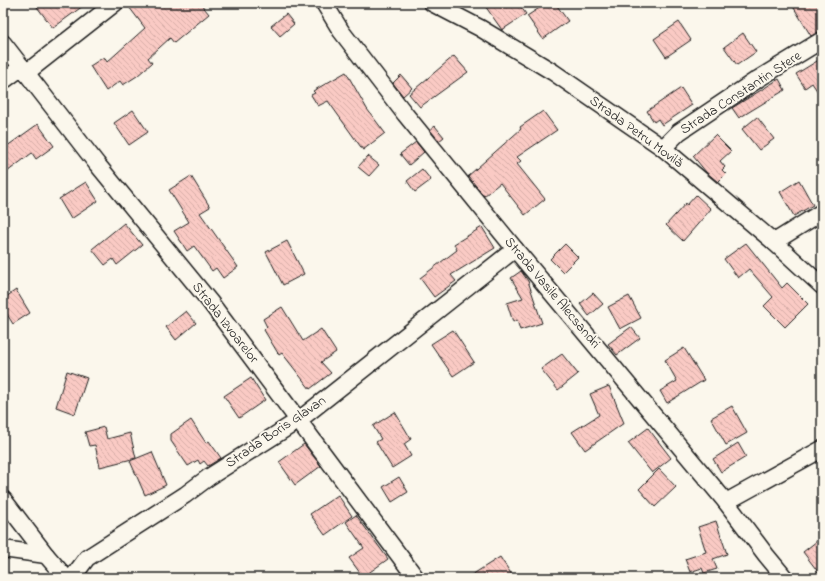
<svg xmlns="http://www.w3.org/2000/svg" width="825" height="581" font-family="'Indie Flower',sans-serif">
<defs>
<pattern id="building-back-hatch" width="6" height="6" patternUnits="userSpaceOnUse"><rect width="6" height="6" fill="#facac4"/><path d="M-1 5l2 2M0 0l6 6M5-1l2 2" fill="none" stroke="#d6ada8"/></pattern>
</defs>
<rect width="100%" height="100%" fill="#fbf7ec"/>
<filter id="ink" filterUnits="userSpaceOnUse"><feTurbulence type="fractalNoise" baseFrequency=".025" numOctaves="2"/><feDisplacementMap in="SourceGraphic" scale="8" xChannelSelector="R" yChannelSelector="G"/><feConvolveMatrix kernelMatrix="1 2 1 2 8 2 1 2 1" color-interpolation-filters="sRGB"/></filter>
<g filter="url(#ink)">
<!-- building -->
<g fill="url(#building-back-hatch)" stroke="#1c1c1c">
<path d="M34,3H87L53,28Z"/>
<path d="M126,3H200L209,14L174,43L170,38L148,58L152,63L137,76L123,85L120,81L106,91L90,66L104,57L107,62L145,28Z"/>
<path d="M483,3H518L526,14L502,30Z"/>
<path d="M547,3H555L568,21L543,39L527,16Z"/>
<path d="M791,3H822V31L811,36Z"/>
<path d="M286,14L294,24L280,36L271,26Z"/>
<path d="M679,22L691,40L666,57L654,39Z"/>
<path d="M743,33L756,52L737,65L724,47Z"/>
<path d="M454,56L468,72L420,107L409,94Z"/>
<path d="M822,58V98L812,83L805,88L796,74Z"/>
<path d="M346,72L367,109L385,133L363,150L328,101L318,106L311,95L315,93L313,91Z"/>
<path d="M401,75L412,88L403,96L393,83Z"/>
<path d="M779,79L785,90L739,118L732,108Z"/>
<path d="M681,88L692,105L662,125L658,119L654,122L647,111Z"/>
<path d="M133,110L148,132L129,145L114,123Z"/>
<path d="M543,111L557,130L517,157L521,161L517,164L545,199L525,215L500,183L484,196L468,176L521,129L520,127Z"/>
<path d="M757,117L774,139L759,150L742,129Z"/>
<path d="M38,124L54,146L36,159L32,153L3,175V149Z"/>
<path d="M435,126L444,137L439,141L430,130Z"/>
<path d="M715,135L731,151L720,161L725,167L722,170L726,174L718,182L706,172L693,156Z"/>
<path d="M416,142L424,152L409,165L400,154Z"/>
<path d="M368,156L379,165L369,176L358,167Z"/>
<path d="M422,169L431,180L415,192L407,181Z"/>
<path d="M191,176L210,207L200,213L238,267L223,278L216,268L212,271L194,246L187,251L174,231L189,222L169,190Z"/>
<path d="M799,180L813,205L794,216L780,192Z"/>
<path d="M86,182L98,201L71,219L59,199Z"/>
<path d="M696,195L711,209L683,241L666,225L686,203L687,205Z"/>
<path d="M124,223L142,245L117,265L113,259L105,265L92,249Z"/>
<path d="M482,227L495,248L451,275L456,281L434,297L420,278L457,250L454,244Z"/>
<path d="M287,241L304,274L283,285L266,252Z"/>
<path d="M746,243L782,288L787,283L808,304L785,327L764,306L773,297L749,269L738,278L724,259Z"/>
<path d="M565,244L578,257L563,272L550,259Z"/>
<path d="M521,271L528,281L542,323L520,330L517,320L513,322L507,303L523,298L511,278Z"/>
<path d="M16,290L30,313L13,324L3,308V299Z"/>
<path d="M593,293L603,304L589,316L580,304Z"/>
<path d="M629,296L641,318L620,329L608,307Z"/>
<path d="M282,307L303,341L321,329L336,352L321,362L331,373L310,389L282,353L279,355L264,330L267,327L263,319Z"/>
<path d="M186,311L196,323L176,340L166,327Z"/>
<path d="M631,327L640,338L617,355L608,344Z"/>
<path d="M453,330L474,362L453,376L431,344Z"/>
<path d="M684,348L704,380L667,403L660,391L677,381L665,360Z"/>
<path d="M562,354L578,374L558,390L541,369Z"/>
<path d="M67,371L87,378L75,414L56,407Z"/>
<path d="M251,378L265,400L239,418L224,396Z"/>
<path d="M609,386L624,423L585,450L572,432L599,415L590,394Z"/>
<path d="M732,406L747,433L726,445L711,418Z"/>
<path d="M395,412L411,439L404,444L411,456L392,468L376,442L381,439L373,426Z"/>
<path d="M191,420L206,443L209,441L221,458L208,466L204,461L200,464L198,460L188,466L171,441V434Z"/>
<path d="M104,427L107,439L130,433L136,458L100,467L95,445L89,446L85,432Z"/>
<path d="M648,428L671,458L652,473L628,443Z"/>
<path d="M738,443L746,457L721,472L713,459Z"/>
<path d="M304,444L321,466L295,485L279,462Z"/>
<path d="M152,452L166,485L145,495L130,461Z"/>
<path d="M659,469L676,487L655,507L639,489Z"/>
<path d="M399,477L408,492L392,502L383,487Z"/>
<path d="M338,495L352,516L325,535L310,514Z"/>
<path d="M356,515L388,559L363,577L349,558L364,548L346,522Z"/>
<path d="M716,521L727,554L713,559L717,569L704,573L702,568L690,572L685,559L706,552L698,527Z"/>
<path d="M822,537V577L803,552Z"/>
<path d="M500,557L514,578H467Z"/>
</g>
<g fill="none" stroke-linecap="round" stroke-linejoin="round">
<!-- minor casing -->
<g stroke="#1c1c1c" stroke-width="19">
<g id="minor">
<path d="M324,3L341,31L405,114L515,249L726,502L766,555L785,578"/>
<path d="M432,3L480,28L553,72L663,148L774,242L822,286"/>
<path d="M3,43L97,164L210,302L416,578"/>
<path d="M26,73L115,3"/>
<path d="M3,81L22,67"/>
<path d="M663,148L679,132L758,79L822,40"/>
<path d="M774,242L822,212"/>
<path d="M3,499L46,555L66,578"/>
<path d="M726,502L822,449"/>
<path d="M3,549L46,555"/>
<path d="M72,578L87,558L185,495L209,477L299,420L515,249"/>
</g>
</g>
<!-- minor -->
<use href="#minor" stroke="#fbf7ec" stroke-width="16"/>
</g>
</g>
<g text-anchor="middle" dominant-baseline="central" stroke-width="4" stroke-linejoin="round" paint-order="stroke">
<!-- street labels -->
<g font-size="14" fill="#1c1c1c" stroke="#fbf7ec">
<text transform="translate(741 93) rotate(-33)">Strada Constantin Stere</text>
<text transform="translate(636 132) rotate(36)">Strada Petru Movilă</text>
<text transform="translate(552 293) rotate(50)">Strada Vasile Alecsandri</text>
<text transform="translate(225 323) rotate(52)">Strada Izvoarelor</text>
<text transform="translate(276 432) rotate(-34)">Strada Boris Glavan</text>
</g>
</g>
<!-- margin -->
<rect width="825" height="581" fill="none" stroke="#fbf7ec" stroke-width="16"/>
<rect x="8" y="8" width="809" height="565" fill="none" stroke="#1c1c1c" stroke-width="1.5" filter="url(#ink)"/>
</svg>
